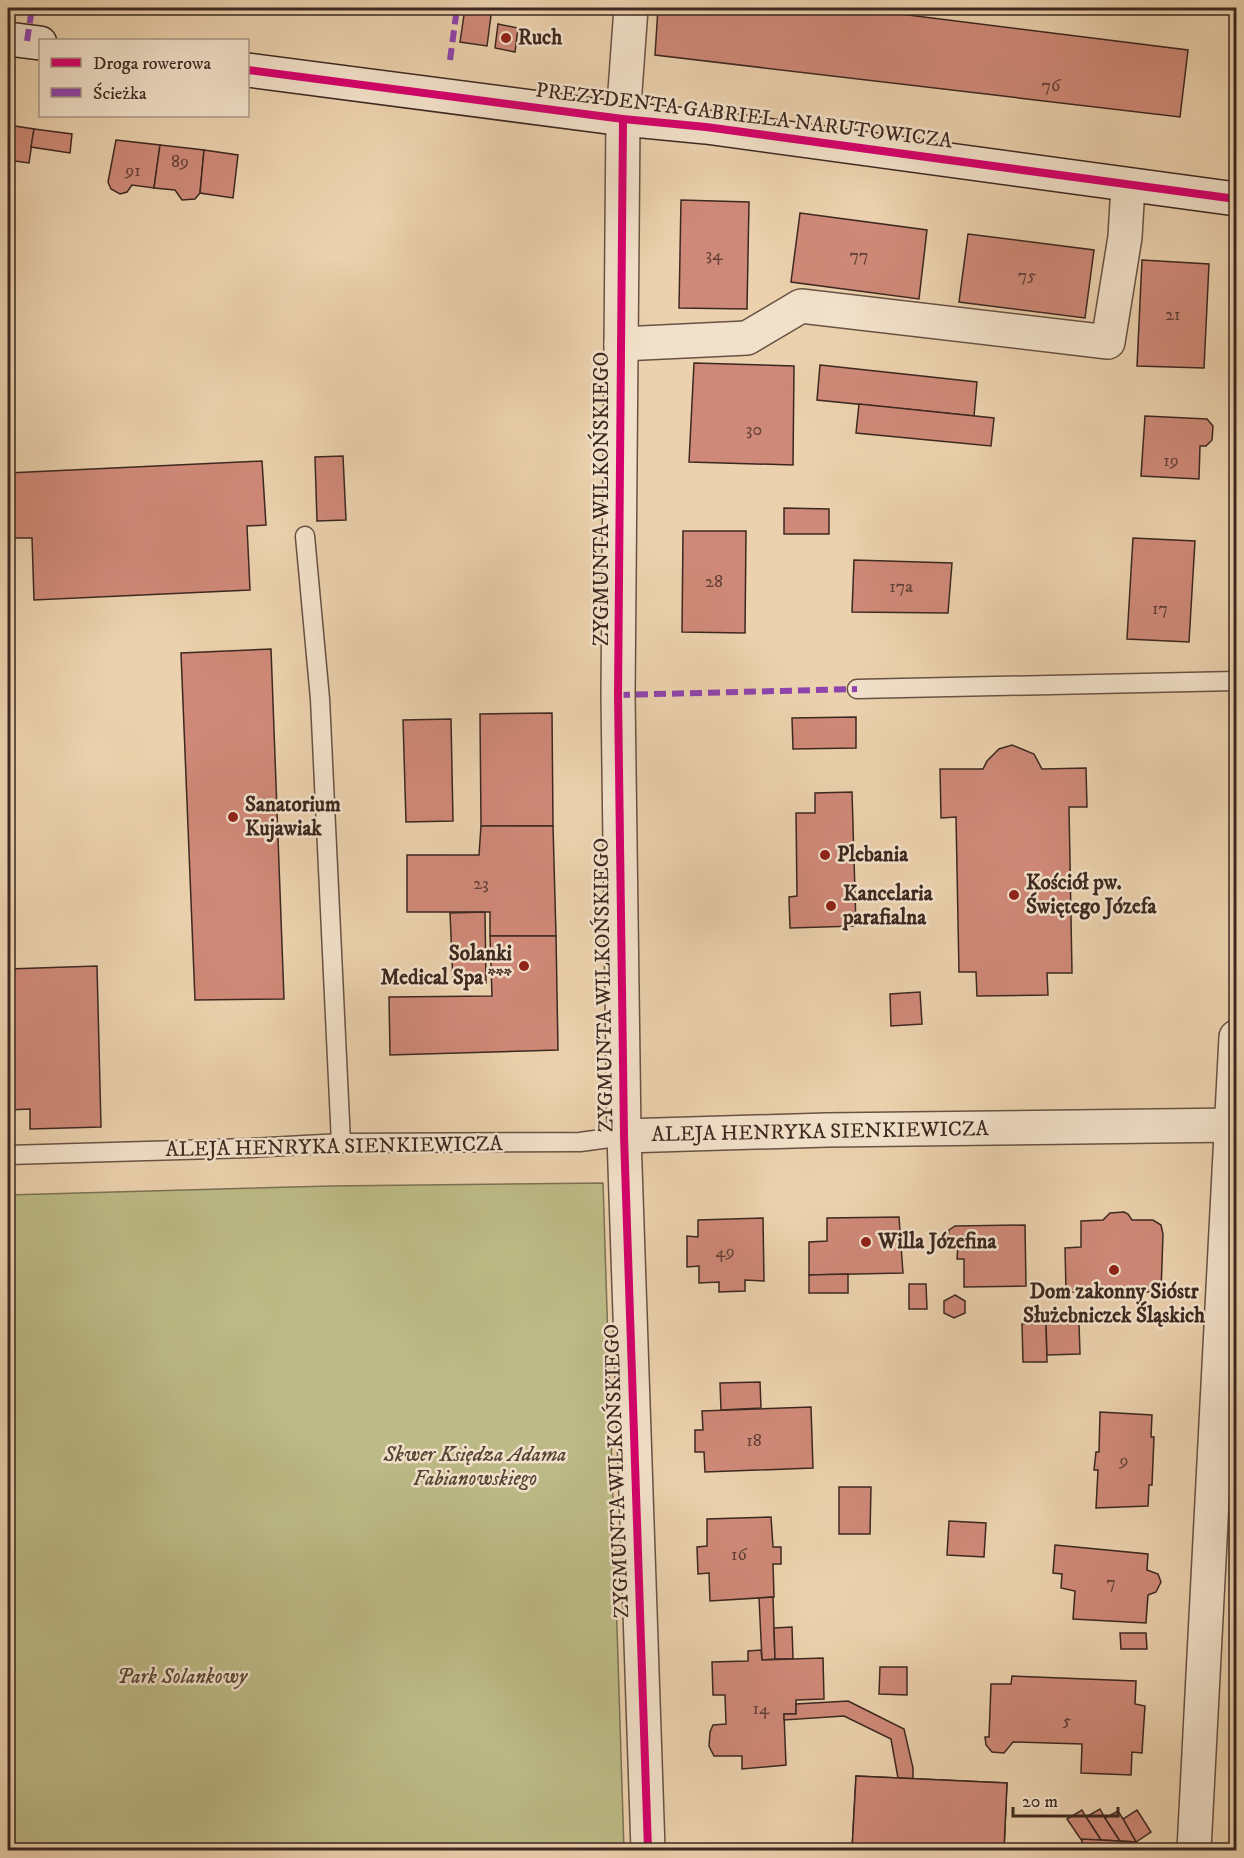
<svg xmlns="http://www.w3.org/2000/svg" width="1244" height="1858" font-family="'IM FELL DW Pica',serif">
<rect width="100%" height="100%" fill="#ebd1ad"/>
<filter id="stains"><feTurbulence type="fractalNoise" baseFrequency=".00333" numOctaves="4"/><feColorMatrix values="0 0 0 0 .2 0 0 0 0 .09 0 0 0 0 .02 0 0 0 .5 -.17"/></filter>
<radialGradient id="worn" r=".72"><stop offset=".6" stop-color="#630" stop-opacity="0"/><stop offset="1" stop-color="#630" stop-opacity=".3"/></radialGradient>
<!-- green -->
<path fill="#bcba86" stroke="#7c7153" stroke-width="1.5" d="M603,1183L624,1850H8V1195L330,1186Z"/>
<!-- building -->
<g fill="#cf8978" stroke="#3d2820" stroke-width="1.5">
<path d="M465,8H492L487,46L460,42Z"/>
<path d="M658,8H852L1188,50L1180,117L655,55Z"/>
<path d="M498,24L518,28L515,52L495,48Z"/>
<path d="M8,125L34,129L29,163L8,160Z"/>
<path d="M34,129L72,134L70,153L31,147Z"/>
<path d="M116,140L160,145L154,188L132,185L127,192L120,194L111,189L108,182Z"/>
<path d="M160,145L204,150L200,193L195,199L182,200L175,190L154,188Z"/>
<path d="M204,150L238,155L233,198L200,193Z"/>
<path d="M681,200L749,202L747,309L679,308Z"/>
<path d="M800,213L927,230L919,299L791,282Z"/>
<path d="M968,234L1094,250L1085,318L959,302Z"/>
<path d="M1142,260L1209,264L1204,368L1137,366Z"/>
<path d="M694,363L794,366L793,465L689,462Z"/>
<path d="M820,365L977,382L974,416L817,400Z"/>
<path d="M859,404L994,418L991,446L856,433Z"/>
<path d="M1145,416L1207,419L1213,426L1212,440L1206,446H1200L1199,479L1141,476Z"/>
<path d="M343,456L346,520L317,521L315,457Z"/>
<path d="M262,461L266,525L247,526L250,590L34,600L32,538H12L8,473Z"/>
<path d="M784,508L829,509V534H784Z"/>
<path d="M683,531H746L745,633L682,632Z"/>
<path d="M1133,538L1195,541L1189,642L1127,639Z"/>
<path d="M854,560L952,563L948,613L852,612Z"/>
<path d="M271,649L284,999L195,1000L181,653Z"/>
<path d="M552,713L553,826H481L480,714Z"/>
<path d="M856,717V748L793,749L792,718Z"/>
<path d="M451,719L453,821L406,822L403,720Z"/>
<path d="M1012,745L1034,754L1042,769L1086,768L1087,807H1069L1072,973H1047L1048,995L977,996L976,972H959L956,817L941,818L940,769H983L987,761L999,749Z"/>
<path d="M852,792L856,926L790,928L789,897L797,896L796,813H815V793Z"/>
<path d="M481,826H553L556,936H490V912H407V855H479Z"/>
<path d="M485,912L486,983H453L450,913Z"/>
<path d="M490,936H556L558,1050L390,1055L389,997L492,996Z"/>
<path d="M97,966L101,1127L30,1129V1109L8,1110V969Z"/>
<path d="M920,992L922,1024L891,1026L890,994Z"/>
<path d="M1124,1212L1128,1214L1132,1220H1153L1161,1225L1163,1234L1161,1292H1066L1065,1248L1081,1247V1221L1103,1220L1110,1213Z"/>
<path d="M899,1217L903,1273L809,1275V1242L827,1241V1218Z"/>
<path d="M763,1218L764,1281L745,1280V1291L719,1292V1282L699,1283V1266L687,1267V1236L698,1237V1220Z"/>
<path d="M1025,1225L1026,1286L964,1287V1259H957L958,1244L948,1238L949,1230L955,1226Z"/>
<path d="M848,1274V1293H809V1275Z"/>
<path d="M909,1284H926L927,1309H909Z"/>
<path d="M955,1295L965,1301V1313L954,1318L944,1313V1301Z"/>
<path d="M1046,1323L1047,1362H1023L1022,1324Z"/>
<path d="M1046,1323H1079L1080,1354L1047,1355Z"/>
<path d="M760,1382L761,1408L721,1410L720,1383Z"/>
<path d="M811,1407L813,1468L705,1472L704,1452H695V1430H703L702,1411Z"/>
<path d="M1100,1412L1152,1415L1151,1437H1154L1152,1485H1149L1148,1506L1096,1508L1098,1470H1094L1096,1452H1099Z"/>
<path d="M839,1487H871L870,1534H839Z"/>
<path d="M771,1517L773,1547H781V1564H773L774,1597L710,1601L709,1573L698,1574L697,1547L707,1546V1519Z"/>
<path d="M949,1521L986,1523L984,1557L947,1555Z"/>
<path d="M1055,1545L1148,1554L1147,1570L1158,1574L1161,1582L1156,1592L1148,1595L1146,1623L1073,1619L1075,1591L1061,1588L1062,1574L1053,1573Z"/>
<path d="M773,1597L775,1659L762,1660L759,1598Z"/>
<path d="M792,1627L793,1659H775L774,1628Z"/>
<path d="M1120,1633H1146L1147,1649H1121Z"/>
<path d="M761,1650L762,1660L823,1658L824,1699L796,1700V1714H784L786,1765L742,1769V1756H714L709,1746L710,1732L713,1725L726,1724L725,1695H713L712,1662L748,1661V1651Z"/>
<path d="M880,1667H907V1695L879,1694Z"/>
<path d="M1012,1676L1136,1681L1135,1704L1145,1706L1143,1736L1142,1753L1132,1752L1131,1775L1081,1773L1082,1744L1013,1742L1004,1753L992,1752L986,1745L985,1737H989L991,1684H1011Z"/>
<path d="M848,1701L904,1729L913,1768V1779L898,1778L891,1739L844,1716L784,1720V1714H796V1704Z"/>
<path d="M856,1776L1007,1783L1004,1850H950V1830L907,1829V1850H852Z"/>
<path d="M856,1776L1007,1783L1004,1850H852Z"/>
<path d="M1100,1809L1105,1818L1120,1841L1101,1840L1086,1817Z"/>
<path d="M1082,1810L1086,1817L1101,1840L1082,1841L1067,1819Z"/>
<path d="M1137,1810L1151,1832L1136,1842L1123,1819Z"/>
<path d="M1118,1811L1123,1819L1136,1842L1120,1841L1105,1818Z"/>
<path d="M1082,1839L1136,1842V1850H1082Z"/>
</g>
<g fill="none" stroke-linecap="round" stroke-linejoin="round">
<!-- lane casing -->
<g stroke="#685243" stroke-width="21">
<g id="lane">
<path d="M305,536L320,699L341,1143"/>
<path d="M857,689L1236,681"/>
<path d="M8,1155L250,1148L341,1143L580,1142L624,1136"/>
</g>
</g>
<!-- street casing -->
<g stroke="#685243" stroke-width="36">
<g id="street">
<path d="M631,8L623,119L618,695L624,1136L648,1850"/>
<path d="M621,344L747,338L801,306L1108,342L1125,237L1128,186"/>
<path d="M624,1136L827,1130L1236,1125"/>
<path d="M1194,1850L1236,1037"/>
</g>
</g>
<!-- secondary casing -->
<g stroke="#3d2820" stroke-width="36">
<g id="secondary">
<path d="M8,39L40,43"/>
<path d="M248,70L623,119L706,127L1236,199"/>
</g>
</g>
<!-- lane -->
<use href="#lane" stroke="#f2e1ca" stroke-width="18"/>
<!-- street -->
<use href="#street" stroke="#f2e1ca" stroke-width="33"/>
<!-- secondary -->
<use href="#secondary" stroke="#f2e1ca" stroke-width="33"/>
<!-- quiet -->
<g stroke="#8e44ad" stroke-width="6" stroke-dasharray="12 6" stroke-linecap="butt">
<path d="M27,41L32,8"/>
<path d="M450,60L457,8"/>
<path d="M618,695L857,689"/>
</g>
<!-- cycleway casing -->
<g stroke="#f2e1ca" stroke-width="11">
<g id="cycleway">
<path d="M248,70L623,119L706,127L1236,199"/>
<path d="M623,119L618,695L624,1136L648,1850"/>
</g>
</g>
<!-- cycleway -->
<use href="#cycleway" stroke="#d6006c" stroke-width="8"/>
</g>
<!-- markers -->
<g fill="#8f2418" stroke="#f2e1ca" stroke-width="2">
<circle cx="506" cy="38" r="6"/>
<circle cx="233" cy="817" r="6"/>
<circle cx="825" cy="855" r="6"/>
<circle cx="1014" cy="895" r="6"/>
<circle cx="831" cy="906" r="6"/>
<circle cx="524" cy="966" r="6"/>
<circle cx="866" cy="1242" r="6"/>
<circle cx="1114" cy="1270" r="6"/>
</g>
<g text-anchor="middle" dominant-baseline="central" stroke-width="5" stroke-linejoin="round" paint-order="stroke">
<!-- number labels -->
<g font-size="18" fill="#624036">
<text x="1051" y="86">76</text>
<text x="180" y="162">89</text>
<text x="133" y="171">91</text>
<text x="714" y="255">34</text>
<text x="859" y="256">77</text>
<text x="1027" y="276">75</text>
<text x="1173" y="315">21</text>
<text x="754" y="430">30</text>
<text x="1171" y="461">19</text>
<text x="714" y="582">28</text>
<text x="901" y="587">17a</text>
<text x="1160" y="609">17</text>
<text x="481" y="884">23</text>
<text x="725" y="1252">49</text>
<text x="754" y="1441">18</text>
<text x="1124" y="1461">9</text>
<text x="739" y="1555">16</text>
<text x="1111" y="1583">7</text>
<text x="761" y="1709">14</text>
<text x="1067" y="1721">5</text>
</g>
<!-- poi labels -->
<g font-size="21" font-weight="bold" fill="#3d2820" stroke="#f2e1ca" text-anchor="start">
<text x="518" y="38">Ruch</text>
<text x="245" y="805">Sanatorium<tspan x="245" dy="24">Kujawiak</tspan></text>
<text x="837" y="855">Plebania</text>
<text x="1026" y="883">Kościół pw.<tspan x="1026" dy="24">Świętego Józefa</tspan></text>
<text x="843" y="894">Kancelaria<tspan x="843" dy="24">parafialna</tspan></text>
<text x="512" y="954" text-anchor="end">Solanki<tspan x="512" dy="24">Medical Spa ***</tspan></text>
<text x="878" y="1242">Willa Józefina</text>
<text x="1114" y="1292" text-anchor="middle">Dom zakonny Sióstr<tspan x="1114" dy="24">Służebniczek Śląskich</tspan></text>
</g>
<!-- street labels -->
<g font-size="21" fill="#3d2820" stroke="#f2e1ca">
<text transform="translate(744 116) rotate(7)">PREZYDENTA GABRIELA NARUTOWICZA</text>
<text transform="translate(602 499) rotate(-90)">ZYGMUNTA WILKOŃSKIEGO</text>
<text transform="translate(604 985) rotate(-91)">ZYGMUNTA WILKOŃSKIEGO</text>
<text transform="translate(820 1132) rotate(-1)">ALEJA HENRYKA SIENKIEWICZA</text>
<text transform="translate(334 1147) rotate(-1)">ALEJA HENRYKA SIENKIEWICZA</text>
<text transform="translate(617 1471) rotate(-92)">ZYGMUNTA WILKOŃSKIEGO</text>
</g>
<!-- park labels -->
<g font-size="21" font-style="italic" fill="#564534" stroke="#f2e1ca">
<text x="475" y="1455">Skwer Księdza Adama<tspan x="475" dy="24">Fabianowskiego</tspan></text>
<text x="182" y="1677">Park Solankowy</text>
</g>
</g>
<!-- margin -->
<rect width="1244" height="1858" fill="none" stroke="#ebd1ad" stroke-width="30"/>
<rect x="9" y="9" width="1226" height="1840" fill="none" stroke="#3d2820" stroke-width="3"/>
<rect x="15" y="15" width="1214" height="1828" fill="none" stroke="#3d2820" stroke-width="1.5"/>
<!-- legend -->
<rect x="39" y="39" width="210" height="78" fill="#f2e1ca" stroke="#aa9786" stroke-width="1.5"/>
<rect x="51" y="58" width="30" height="9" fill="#d6006c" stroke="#aa9786" stroke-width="1.5"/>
<text x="93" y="69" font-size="18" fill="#3d2820">Droga rowerowa</text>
<rect x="51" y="88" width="30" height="9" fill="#8e44ad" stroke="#aa9786" stroke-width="1.5"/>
<text x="93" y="99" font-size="18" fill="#3d2820">Ścieżka</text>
<!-- scale -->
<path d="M1013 1807v9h105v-9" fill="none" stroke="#3d2820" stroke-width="3"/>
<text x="1022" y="1807" font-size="18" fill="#3d2820" stroke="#f2e1ca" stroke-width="4.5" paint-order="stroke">20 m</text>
<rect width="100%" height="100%" filter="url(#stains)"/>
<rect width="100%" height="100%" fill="url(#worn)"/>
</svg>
